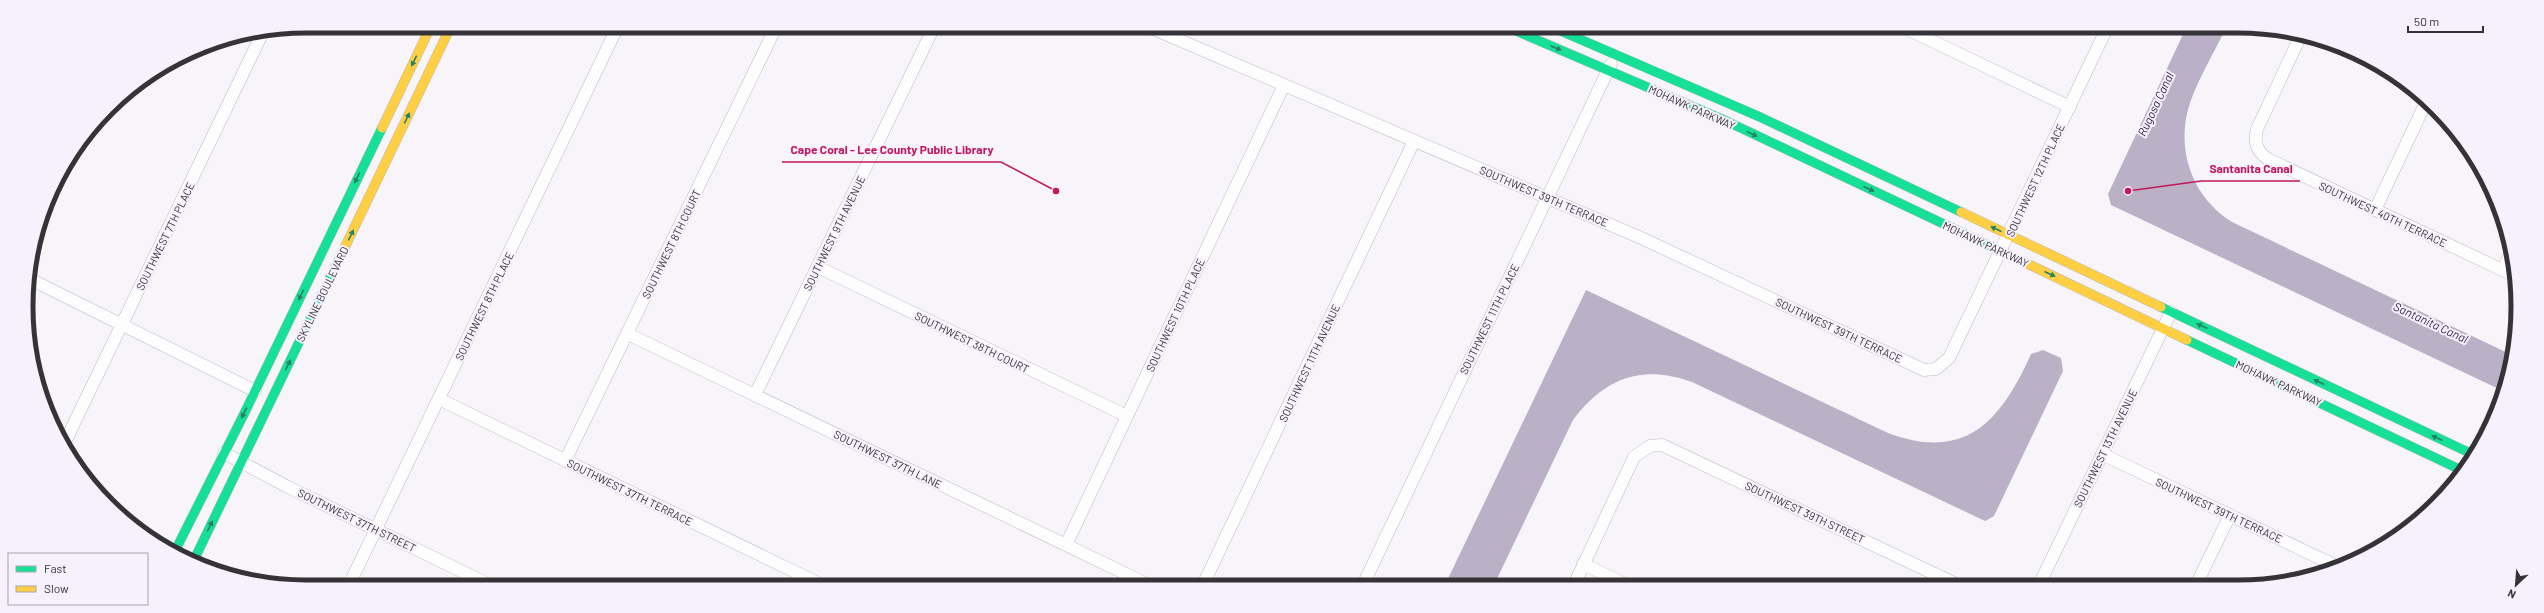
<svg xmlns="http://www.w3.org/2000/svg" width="2544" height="613" font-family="Barlow,sans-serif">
<rect width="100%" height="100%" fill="#f7f4fa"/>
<!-- water -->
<g fill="#bab1c6">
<path d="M2186,28H2226C2214,53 2199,77 2190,103C2175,147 2191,197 2232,222L2512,355L2501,390L2111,205L2108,194Z"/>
<path d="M1586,290L1888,433C1966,462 2001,421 2031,354L2043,350L2061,358L2063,371L1994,516L1985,521L1692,382C1641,364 1605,378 1573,420L1494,585H1445Z"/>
</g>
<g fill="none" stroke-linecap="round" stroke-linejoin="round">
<!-- street casing -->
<g stroke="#bcbabf" stroke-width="13">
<g id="street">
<path d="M1149,27L1639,237L1924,370L1936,369L1949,358L2107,28"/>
<path d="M1905,28L2070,107"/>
<path d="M2301,35L2257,129C2254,142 2256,151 2268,159L2515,276"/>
<path d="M2375,210L2427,100"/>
<path d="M818,267L1127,416"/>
<path d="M2503,270L2511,252"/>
<path d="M28,278L255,391"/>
<path d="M628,334L1149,585"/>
<path d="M755,395L934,27"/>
<path d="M439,399L822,585"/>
<path d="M65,442L264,30"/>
<path d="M224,453L288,487L490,585"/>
<path d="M2102,454L2336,566"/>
<path d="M565,461L776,27"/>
<path d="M1066,545L1284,85"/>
<path d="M1583,564L1627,585"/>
<path d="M349,585L618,26"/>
<path d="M1203,585L1414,141"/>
<path d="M1363,585L1611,64"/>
<path d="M1574,585L1634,457L1650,446L1662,445L1958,585"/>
<path d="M2039,585L2171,312"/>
<path d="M2196,585L2230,515"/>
</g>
</g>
<!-- fast casing -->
<g stroke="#bcbabf" stroke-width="10">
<g id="fast">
<path d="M1507,27L1724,120L2005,253"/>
<path d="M1554,28L1760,117L1961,212"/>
<path d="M2161,307L2472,454"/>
<path d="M2187,340L2461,470"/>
<path d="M174,553L244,414L382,128"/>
<path d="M193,562L343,251"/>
</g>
</g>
<!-- slow casing -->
<g stroke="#bcbabf" stroke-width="10">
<g id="slow">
<path d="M382,128L431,26"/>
<path d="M1961,212L2161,307"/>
<path d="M343,251L451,26"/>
<path d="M2005,253L2187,340"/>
</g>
</g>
<!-- street -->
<use href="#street" stroke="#fefdfe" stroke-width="12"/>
<!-- fast -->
<use href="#fast" stroke="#16e098" stroke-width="9"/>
<!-- slow -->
<use href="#slow" stroke="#ffcf43" stroke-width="9"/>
</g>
<!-- one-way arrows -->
<defs><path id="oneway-solid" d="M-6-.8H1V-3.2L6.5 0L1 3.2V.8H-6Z"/></defs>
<g fill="#278163">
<use href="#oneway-solid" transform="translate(1556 48) rotate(23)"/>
<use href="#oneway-solid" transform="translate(414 61) rotate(116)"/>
<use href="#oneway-solid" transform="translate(407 118) rotate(-64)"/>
<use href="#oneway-solid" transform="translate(1752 134) rotate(26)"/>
<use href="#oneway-solid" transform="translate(357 178) rotate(116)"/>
<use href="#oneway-solid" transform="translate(1869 189) rotate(25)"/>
<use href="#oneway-solid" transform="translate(1996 229) rotate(-155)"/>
<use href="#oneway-solid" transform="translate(351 235) rotate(-64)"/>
<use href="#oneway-solid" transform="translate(2050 274) rotate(24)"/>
<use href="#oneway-solid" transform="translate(301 295) rotate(116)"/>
<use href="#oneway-solid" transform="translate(2202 326) rotate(-155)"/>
<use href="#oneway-solid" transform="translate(288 365) rotate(-64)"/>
<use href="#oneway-solid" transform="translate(2319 382) rotate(-155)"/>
<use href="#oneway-solid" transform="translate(244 413) rotate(116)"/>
<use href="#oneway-solid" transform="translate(2437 438) rotate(-155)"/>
<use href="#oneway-solid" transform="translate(210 526) rotate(-64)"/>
</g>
<g text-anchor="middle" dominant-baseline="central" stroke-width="4" stroke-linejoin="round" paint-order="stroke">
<!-- street labels -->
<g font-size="11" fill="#353337" stroke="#f6f1fd">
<text transform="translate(1692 107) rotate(24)">MOHAWK PARKWAY</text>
<text transform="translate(2035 180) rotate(-65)">SOUTHWEST 12TH PLACE</text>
<text transform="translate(1544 196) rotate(23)">SOUTHWEST 39TH TERRACE</text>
<text transform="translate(2383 214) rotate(25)">SOUTHWEST 40TH TERRACE</text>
<text transform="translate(834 233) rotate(-64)">SOUTHWEST 9TH AVENUE</text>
<text transform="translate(165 236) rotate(-64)">SOUTHWEST 7TH PLACE</text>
<text transform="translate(671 244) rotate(-64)">SOUTHWEST 8TH COURT</text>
<text transform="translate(1986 244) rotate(25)">MOHAWK PARKWAY</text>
<text transform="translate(322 294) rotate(-64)">SKYLINE BOULEVARD</text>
<text transform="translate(484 306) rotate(-64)">SOUTHWEST 8TH PLACE</text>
<text transform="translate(1175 315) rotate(-65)">SOUTHWEST 10TH PLACE</text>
<text transform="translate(1489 319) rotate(-64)">SOUTHWEST 11TH PLACE</text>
<text transform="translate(1839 330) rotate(25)">SOUTHWEST 39TH TERRACE</text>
<text transform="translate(972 342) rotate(26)">SOUTHWEST 38TH COURT</text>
<text transform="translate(1309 363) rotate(-65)">SOUTHWEST 11TH AVENUE</text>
<text transform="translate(2279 383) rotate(25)">MOHAWK PARKWAY</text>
<text transform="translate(2105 448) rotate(-64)">SOUTHWEST 13TH AVENUE</text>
<text transform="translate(888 459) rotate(26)">SOUTHWEST 37TH LANE</text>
<text transform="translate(630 492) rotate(26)">SOUTHWEST 37TH TERRACE</text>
<text transform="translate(2219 510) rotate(25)">SOUTHWEST 39TH TERRACE</text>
<text transform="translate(1805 512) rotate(25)">SOUTHWEST 39TH STREET</text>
<text transform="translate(357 520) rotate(26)">SOUTHWEST 37TH STREET</text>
</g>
<!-- water labels -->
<g font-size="12" font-style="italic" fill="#331f46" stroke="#f6f1fd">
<text transform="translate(2155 104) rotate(-65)">Rugosa Canal</text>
<text transform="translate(2431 322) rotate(25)">Santanita Canal</text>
</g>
</g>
<!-- crop -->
<path d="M0 0H2544V613H0ZM306 33H2238A273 273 0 0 1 2511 306V307A273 273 0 0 1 2238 580H306A273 273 0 0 1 33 307V306A273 273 0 0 1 306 33Z" fill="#f6f1fd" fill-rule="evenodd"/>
<path fill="none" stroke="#353337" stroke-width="5" d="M306 33H2238A273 273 0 0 1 2511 306V307A273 273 0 0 1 2238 580H306A273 273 0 0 1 33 307V306A273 273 0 0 1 306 33Z"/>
<!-- callouts -->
<path fill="none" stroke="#c2185b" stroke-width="1.5" d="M1056 191L1001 162H782M2128 191L2201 181H2300"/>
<g fill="#c2185b" stroke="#f6f1fd" stroke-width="1.5">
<circle cx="1056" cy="191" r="4"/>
<circle cx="2128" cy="191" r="4"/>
</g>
<g font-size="12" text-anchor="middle" font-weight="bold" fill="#c2185b" stroke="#f6f1fd" stroke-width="4" stroke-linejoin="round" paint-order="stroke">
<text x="892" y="154">Cape Coral - Lee County Public Library</text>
<text x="2251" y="173">Santanita Canal</text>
</g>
<!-- legend -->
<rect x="8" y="553" width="140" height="52" fill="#f6f1fd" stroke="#a9a5ae"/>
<rect x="16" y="566" width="20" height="6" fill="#16e098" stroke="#a9a5ae"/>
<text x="44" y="573" font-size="12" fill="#353337">Fast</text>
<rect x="16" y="586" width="20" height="6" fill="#ffcf43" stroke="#a9a5ae"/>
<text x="44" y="593" font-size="12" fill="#353337">Slow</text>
<!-- north arrow -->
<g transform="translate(2516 585) rotate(206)" stroke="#f6f1fd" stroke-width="3" paint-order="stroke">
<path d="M0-3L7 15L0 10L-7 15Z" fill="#353337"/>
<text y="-6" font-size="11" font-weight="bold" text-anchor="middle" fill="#353337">N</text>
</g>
<!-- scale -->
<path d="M2408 26v6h75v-6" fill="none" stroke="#353337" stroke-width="2"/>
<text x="2414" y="26" font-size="12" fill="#353337" stroke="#f6f1fd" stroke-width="3" paint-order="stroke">50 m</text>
</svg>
